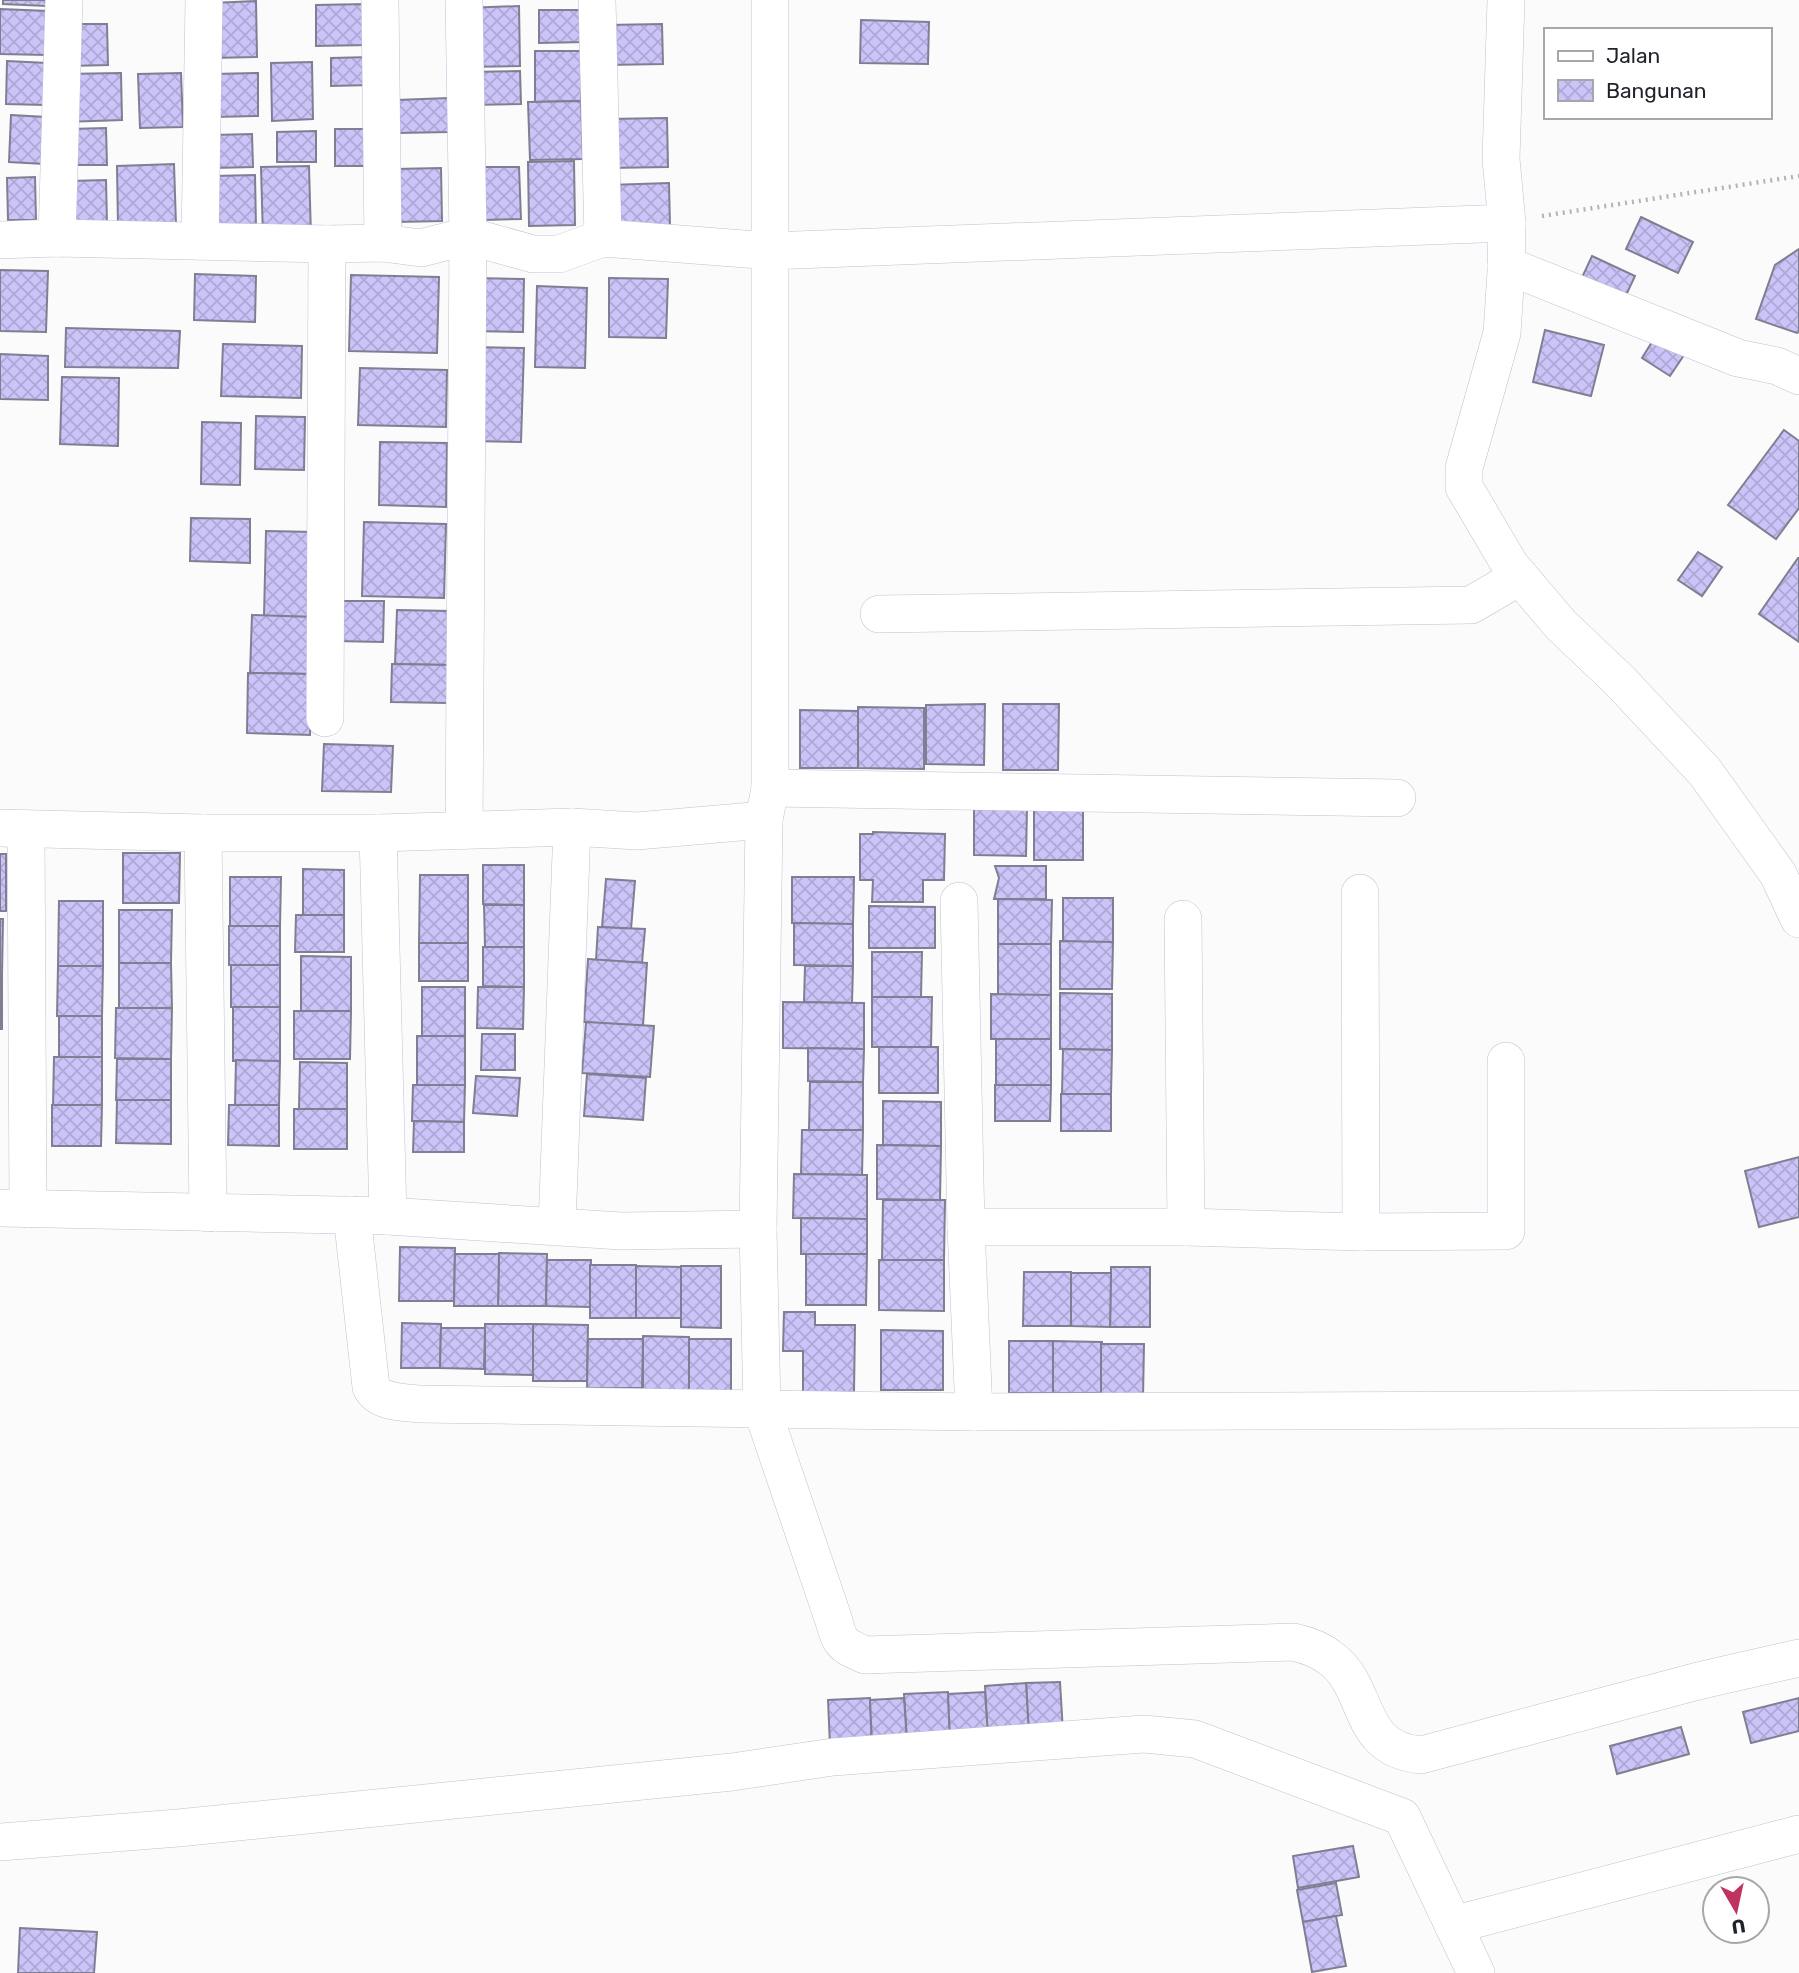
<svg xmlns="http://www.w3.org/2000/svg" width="1799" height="1973" font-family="Rubik,sans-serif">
<defs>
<pattern id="building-cross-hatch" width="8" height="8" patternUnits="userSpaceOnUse" patternTransform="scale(1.75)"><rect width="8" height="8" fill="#cac4f8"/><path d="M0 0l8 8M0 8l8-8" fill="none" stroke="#ada8d5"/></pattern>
</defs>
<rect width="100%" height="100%" fill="#fbfbfb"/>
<!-- building -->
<g fill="url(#building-cross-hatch)" stroke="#807e92" stroke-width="2">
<path d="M3,0H46V6L3,4Z"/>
<path d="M256,1L257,57L213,58L212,3Z"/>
<path d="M367,4L368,45L316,46V5Z"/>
<path d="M519,6L520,66L467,67L465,8Z"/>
<path d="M0,9L48,11L46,55L0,54Z"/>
<path d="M539,10H584V42L539,43Z"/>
<path d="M861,20L929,22L928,64L860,63Z"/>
<path d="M70,24H107L108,65L70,66Z"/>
<path d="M662,24L663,64L607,65V25Z"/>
<path d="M535,51H581V101L535,102Z"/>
<path d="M371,57V85L331,86V58Z"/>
<path d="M7,61L47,63L45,105L6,104Z"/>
<path d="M312,62L313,119L272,121L271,63Z"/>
<path d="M520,71L521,104L471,105L470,72Z"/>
<path d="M121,73L122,120L64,122L63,74Z"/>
<path d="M181,73L183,127L140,128L138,74Z"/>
<path d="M258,73V116L214,117V74Z"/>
<path d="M448,98L449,132L398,133L397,100Z"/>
<path d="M581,101L583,159L530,160L528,102Z"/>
<path d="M11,115L46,117L44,164L9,162Z"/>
<path d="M667,118L668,167L609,168L608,119Z"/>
<path d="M106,128L107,165H70L69,129Z"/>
<rect x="335" y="129" width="34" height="37"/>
<path d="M316,131V162H277V132Z"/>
<path d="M252,134L253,167L214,168L213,135Z"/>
<path d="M574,161L575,225L529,226L528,162Z"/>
<path d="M174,164L176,225L118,226L117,166Z"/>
<path d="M309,166L311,237L263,238L261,167Z"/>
<path d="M483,167H519L521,219L484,220Z"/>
<path d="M441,168L442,221L396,222L395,169Z"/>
<path d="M255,175L256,227L215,228L214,176Z"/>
<path d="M35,177L36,220H8L7,178Z"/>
<path d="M106,180L107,224H70V181Z"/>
<path d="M669,183L670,226L610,227L609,185Z"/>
<path d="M1641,217L1693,242L1678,273L1626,249Z"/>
<path d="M1799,249V332L1797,333L1756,319L1775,265Z"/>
<path d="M1592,256L1635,276L1621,306L1578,286Z"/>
<path d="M0,270L48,271L46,332L0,331Z"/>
<path d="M195,274L256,276L255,322L194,320Z"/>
<path d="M351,275L439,277L437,353L349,351Z"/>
<path d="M474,278L524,279L523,332L472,331Z"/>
<path d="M609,278L668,279L666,338L609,337Z"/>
<path d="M537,286L587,288L585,368L535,367Z"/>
<path d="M66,328L180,331L178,368L65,367Z"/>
<path d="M1545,330L1604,345L1591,396L1533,382Z"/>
<path d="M1657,334L1686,352L1670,376L1642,358Z"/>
<path d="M223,344L302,346L301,398L221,396Z"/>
<path d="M471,347L524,348L521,442L469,441Z"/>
<path d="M0,354L48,356V400L0,399Z"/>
<path d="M360,368L447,370L446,427L358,425Z"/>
<path d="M62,377L119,378L118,446L60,444Z"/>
<path d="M256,416L305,417L304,470L255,469Z"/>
<path d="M202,422L241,423L240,485L201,484Z"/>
<path d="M1784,430L1799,441V508L1776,539L1728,505Z"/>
<path d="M380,442L447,443L446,507L379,505Z"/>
<path d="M191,518L250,519V563L190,561Z"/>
<path d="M364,522L446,524L444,598L362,596Z"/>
<path d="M266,531L315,532L313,617L264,616Z"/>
<path d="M1698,552L1722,567L1702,596L1678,580Z"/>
<path d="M1798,558H1799V642L1759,614Z"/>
<path d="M336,601H384L383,642L335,641Z"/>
<path d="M397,610L450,611L449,665L395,664Z"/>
<path d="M252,615L313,617L312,674L250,673Z"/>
<path d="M392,664L449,665L447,703L391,702Z"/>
<path d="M248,673L312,674L310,735L247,733Z"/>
<path d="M985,704L984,765L926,764V705Z"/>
<path d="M1003,704H1059L1058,770H1003Z"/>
<path d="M858,707L924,708V769L858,768Z"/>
<path d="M800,710L858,711V768H800Z"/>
<path d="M324,744L393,746L391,792L322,791Z"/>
<path d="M974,809H1027L1026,856L974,855Z"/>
<path d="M1034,809L1083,810V860H1034Z"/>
<path d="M873,832L945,834L944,880H923V902H872L873,880H860V834H873Z"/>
<path d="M123,853H180L179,903H123Z"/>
<rect x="0" y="854" width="6" height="57"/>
<path d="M483,865H524V905L483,904Z"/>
<path d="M995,866H1046V899H994L999,878Z"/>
<path d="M303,869L344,870V915H303Z"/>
<path d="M420,875H468V943H419Z"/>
<path d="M230,877H281L280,926H230Z"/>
<path d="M792,877H854L853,924L792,923Z"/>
<path d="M606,879L635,881L631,929L602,927Z"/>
<rect x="1063" y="898" width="50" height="44"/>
<path d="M998,899L1052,900L1051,944H998Z"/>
<path d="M59,901H103V966H58Z"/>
<path d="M484,905H524V947H485Z"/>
<path d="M869,906L935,907V948H869Z"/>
<path d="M119,910H172L171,963H119Z"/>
<path d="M296,915H344V952H295Z"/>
<path d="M0,919H3L2,976H0Z"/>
<path d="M794,923L853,924V966L794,965Z"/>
<rect x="229" y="926" width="51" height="39"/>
<path d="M598,927L645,929L642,963L596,960Z"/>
<path d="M1060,941L1113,942L1112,989H1060Z"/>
<rect x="419" y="943" width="49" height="38"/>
<rect x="998" y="944" width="53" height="51"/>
<path d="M483,947H524V987L483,986Z"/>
<path d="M872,952H922L921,997H872Z"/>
<path d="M301,956L351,957V1011L301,1012Z"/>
<path d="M588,959L647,963L643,1026L584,1022Z"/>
<path d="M119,963H171L172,1008H119Z"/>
<rect x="231" y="965" width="49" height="42"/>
<path d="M58,966H103L102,1016H57Z"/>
<path d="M805,966H853L852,1003L804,1002Z"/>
<rect x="0" y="976" width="2" height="53"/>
<rect x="422" y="987" width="43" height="49"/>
<path d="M478,987H524L523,1029L477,1028Z"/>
<path d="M1060,993L1112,994V1050L1060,1049Z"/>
<path d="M991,994L1051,995V1039H991Z"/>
<path d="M872,997H932L931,1047H872Z"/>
<path d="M783,1002L864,1003V1049L783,1048Z"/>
<rect x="233" y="1007" width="47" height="54"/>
<path d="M116,1008H172L171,1059L115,1058Z"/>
<path d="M294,1011H351L350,1059H294Z"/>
<path d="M59,1016H102V1057L59,1058Z"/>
<path d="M586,1022L654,1026L650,1077L582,1073Z"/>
<path d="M482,1034H515V1070H481Z"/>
<rect x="417" y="1036" width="48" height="49"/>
<rect x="996" y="1039" width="55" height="46"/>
<rect x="879" y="1047" width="59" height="46"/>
<path d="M808,1048L864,1049L863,1082L808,1081Z"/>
<path d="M1063,1049L1112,1050L1111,1094H1062Z"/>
<path d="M54,1057H102V1105H53Z"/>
<path d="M117,1059H171V1100H116Z"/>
<path d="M236,1060L280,1061L279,1105H235Z"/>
<path d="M300,1062L347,1063V1109H299Z"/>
<path d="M587,1074L646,1078L643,1120L584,1116Z"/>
<path d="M476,1076L520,1078L517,1116L473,1113Z"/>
<path d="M810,1082H863V1130H809Z"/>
<path d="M413,1085H465L464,1122L412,1121Z"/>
<path d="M995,1085H1051L1050,1121H995Z"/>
<rect x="1061" y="1094" width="50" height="37"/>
<path d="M117,1100H171V1144L116,1143Z"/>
<path d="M883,1101L941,1102V1146L883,1145Z"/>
<path d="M52,1105H102L101,1146H52Z"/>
<path d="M229,1105H279V1146L228,1145Z"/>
<rect x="294" y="1109" width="53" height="40"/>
<path d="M414,1121L464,1122V1152H413Z"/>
<path d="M802,1130H863L862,1175L801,1174Z"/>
<path d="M877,1145L941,1146L940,1200L877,1199Z"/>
<path d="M1799,1157V1217L1759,1227L1745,1171Z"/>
<path d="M794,1174L867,1175V1219L793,1218Z"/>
<path d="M883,1200H945L944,1260H882Z"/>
<path d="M801,1218L867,1219V1254H801Z"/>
<path d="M400,1247L455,1248L454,1301H399Z"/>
<path d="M499,1253L547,1254L546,1306H498Z"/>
<path d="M455,1254H499L498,1306H454Z"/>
<path d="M806,1254H867L866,1305H806Z"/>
<path d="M547,1260H591L590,1307L546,1306Z"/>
<path d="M879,1260H944V1311L879,1310Z"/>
<rect x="590" y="1265" width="46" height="53"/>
<path d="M636,1266L682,1267L681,1318H636Z"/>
<path d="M681,1266H721V1328L681,1327Z"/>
<path d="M1111,1267H1150V1327H1110Z"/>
<path d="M1024,1272H1071V1326H1023Z"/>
<path d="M1071,1273H1111L1110,1327L1071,1326Z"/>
<path d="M784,1312H815V1325H855L854,1392H803V1351H783Z"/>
<path d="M402,1323L441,1324L440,1368H401Z"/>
<path d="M485,1324H533V1375L485,1374Z"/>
<path d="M533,1324L588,1325L587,1381H533Z"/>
<path d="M441,1328H485L484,1369L440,1368Z"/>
<path d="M881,1330L943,1331V1390H881Z"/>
<path d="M643,1336L689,1337V1395H643Z"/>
<path d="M588,1339H643L642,1388H587Z"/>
<rect x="689" y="1339" width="42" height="56"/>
<rect x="1009" y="1341" width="44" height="52"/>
<path d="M1053,1341L1102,1342L1101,1393H1053Z"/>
<path d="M1101,1344H1144L1143,1398H1101Z"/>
<path d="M1060,1682L1063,1732L1029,1735L1026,1683Z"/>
<path d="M1026,1683L1029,1735L988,1737L985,1686Z"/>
<path d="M948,1692L950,1739L907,1742L904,1694Z"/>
<path d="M985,1692L988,1737L950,1739L948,1694Z"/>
<path d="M870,1698L872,1743L830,1746L828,1700Z"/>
<path d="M904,1698L907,1742L872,1743L870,1700Z"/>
<path d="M1799,1698V1731L1751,1743L1743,1712Z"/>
<path d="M1681,1727L1689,1754L1617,1774L1610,1746Z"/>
<path d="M1353,1846L1359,1877L1298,1888L1293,1856Z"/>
<path d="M1336,1883L1342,1915L1303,1922L1297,1890Z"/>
<path d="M1336,1916L1346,1966L1312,1972L1303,1922Z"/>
<path d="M20,1928L97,1932L94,1973H18Z"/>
</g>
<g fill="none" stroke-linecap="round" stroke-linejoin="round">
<!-- minor casing -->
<g stroke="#bbc2d7" stroke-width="38">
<g id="minor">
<path d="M380,0L383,243"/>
<path d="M464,0L468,236L464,830"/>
<path d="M597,0L603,238"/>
<path d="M770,0V788L764,820L758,1229L762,1409L834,1621C840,1645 843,1645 865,1655L1293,1642C1308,1645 1321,1650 1333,1660C1371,1691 1356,1749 1421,1755L1698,1681L1799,1658"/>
<path d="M1506,0L1501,159L1507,223L1506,272L1502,333L1464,468V487L1510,565L1561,625L1620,681L1705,772L1778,874L1799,919"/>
<path d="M57,238L64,0"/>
<path d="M0,240L57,238L327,244L383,243L421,248L468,236L533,254H559L603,238L770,251L1507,223"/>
<path d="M200,241L204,0"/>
<path d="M1506,265L1738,358L1777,366L1799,376"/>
<path d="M879,614L1471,605L1519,577"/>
<path d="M325,718L327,244"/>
<path d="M770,788L1397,798"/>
<path d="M0,828L203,833H378L572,827L637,831L764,820"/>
<path d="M26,829L28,1209"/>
<path d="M203,833L208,1213"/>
<path d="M378,833L388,1216"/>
<path d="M1360,893L1361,1232"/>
<path d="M959,901L966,1227L974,1412"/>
<path d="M1183,919L1186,1227"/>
<path d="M0,1208L388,1216L621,1231L758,1229"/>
<path d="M352,1215L371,1387C379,1403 403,1402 419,1404L974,1412L1799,1409"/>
<path d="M557,1226L572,827"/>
<path d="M966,1227H1186L1361,1232L1506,1231V1061"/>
<path d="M0,1842L178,1828L732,1772L833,1757L1144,1734L1195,1739L1402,1817L1476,1973"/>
<path d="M1453,1925L1799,1834"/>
</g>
</g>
<!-- path -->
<path stroke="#b2b3b5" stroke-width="4.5" stroke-dasharray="2 5" stroke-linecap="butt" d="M1542,216L1799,176"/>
<!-- minor -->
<use href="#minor" stroke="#fff" stroke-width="37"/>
</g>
<!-- legend -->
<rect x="1544" y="28" width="228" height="91" fill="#ffffff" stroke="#a5a7a9" stroke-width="2"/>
<rect x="1558" y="51" width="35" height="10" fill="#ffffff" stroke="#a5a7a9" stroke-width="2"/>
<text x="1606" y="63" font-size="21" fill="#1f2229">Jalan</text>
<rect x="1558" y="80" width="35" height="21" fill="url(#building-cross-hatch)" stroke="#a5a7a9" stroke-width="2"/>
<text x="1606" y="98" font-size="21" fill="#1f2229">Bangunan</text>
<!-- north arrow -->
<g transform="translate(1736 1910) rotate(171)"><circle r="33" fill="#ffffff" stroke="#a5a7a9" stroke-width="2"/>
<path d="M0-5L12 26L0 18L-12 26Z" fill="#c1335f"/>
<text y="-10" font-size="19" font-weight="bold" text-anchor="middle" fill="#1f2229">U</text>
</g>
</svg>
